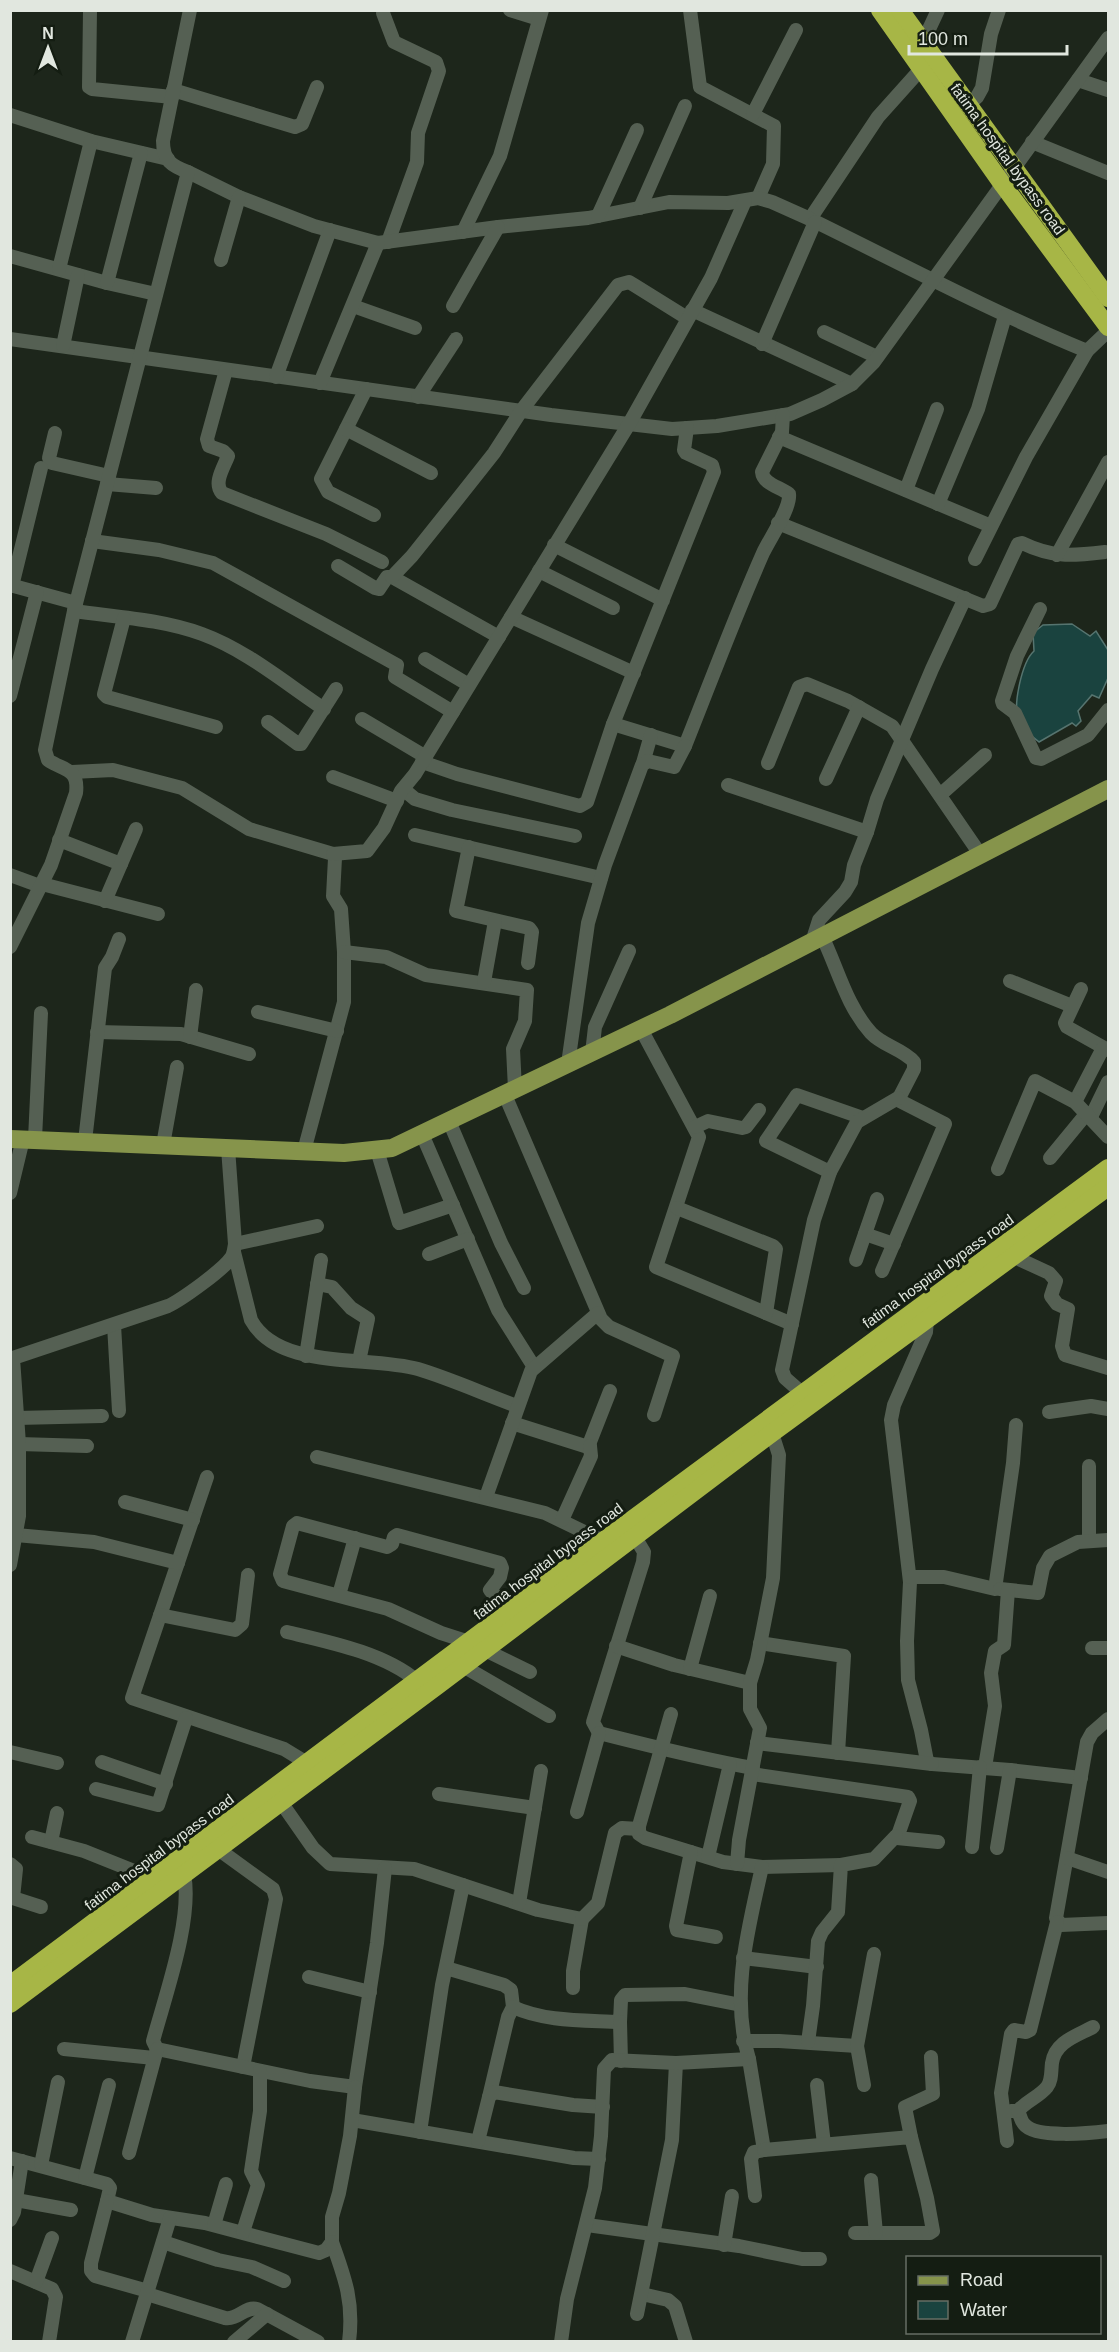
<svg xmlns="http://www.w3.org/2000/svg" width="1119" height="2352" font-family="Helvetica,sans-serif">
<rect width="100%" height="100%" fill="#1d261b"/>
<!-- water -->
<path fill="#1a433f" stroke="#56746f" stroke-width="1.5" d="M1072,624L1090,636L1096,631L1108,650V678L1099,698L1092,695L1078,711L1081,721L1076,726L1072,723L1039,742C1033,737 1022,729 1019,722C1012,706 1022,662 1034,651L1033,633L1043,625Z"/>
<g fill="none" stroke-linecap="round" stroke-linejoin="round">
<!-- minor -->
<g stroke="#556053" stroke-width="14">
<path d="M90,10L89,87L92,89L172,97"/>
<path d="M510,10L539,19"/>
<path d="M690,10L700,87L774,126L773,164L758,198"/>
<path d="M383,13L394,42L436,62L439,71L418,133L417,162L388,242"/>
<path d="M923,42L938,10"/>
<path d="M921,69L878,117L810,219C902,264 992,312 1087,351L1108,331"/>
<path d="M1078,80L1108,90"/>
<path d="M173,90L295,127L302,124L317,87"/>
<path d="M968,105L977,97L982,88L991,34L999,10"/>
<path d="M753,114L796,30"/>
<path d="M10,115L91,141L168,159"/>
<path d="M1032,142L1108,173"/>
<path d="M188,172L239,197L314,226L378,243L498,227L588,218L669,202L728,203L758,198L772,202L810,219"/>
<path d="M640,208L685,106"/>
<path d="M598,216L637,130"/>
<path d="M463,232L500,156L542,10"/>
<path d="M10,256L107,283L156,294"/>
<path d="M221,260L239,197"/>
<path d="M59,269L91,141"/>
<path d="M107,283L141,153"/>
<path d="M353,306L415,328"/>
<path d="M453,306L498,227"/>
<path d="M692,310L852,384"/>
<path d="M824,332L877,357"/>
<path d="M10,339L551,415L672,429L717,426L790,414L822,400L852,384L874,362L1108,38"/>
<path d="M762,344L815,222"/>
<path d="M63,346L78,275"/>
<path d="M226,370L207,439L209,446L223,451L228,456C224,467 213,483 222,493L326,534L382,562"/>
<path d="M276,377L330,230"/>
<path d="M320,383L378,243"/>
<path d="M366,389L321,479L328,492L374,515"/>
<path d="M418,397L456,339"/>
<path d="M346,429L431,473"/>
<path d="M55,433L49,458L52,463L109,476"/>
<path d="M779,437L991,526"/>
<path d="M107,484L156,488"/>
<path d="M906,490L937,409"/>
<path d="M938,504L978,409L1005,316"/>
<path d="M778,523L983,606L990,604L1018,544L1022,543C1053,558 1072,556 1105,552"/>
<path d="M92,541L159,550L213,563L397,665L395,677L453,712"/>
<path d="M554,545L663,600"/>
<path d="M1057,555L1108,462"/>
<path d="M975,559L1026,457L1087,351"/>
<path d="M338,566L375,588L379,589L387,577H392L499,637"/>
<path d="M539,571L613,608"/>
<path d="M392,577L412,556L460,496L494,453L521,411L618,285L629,282L634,285L687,318"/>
<path d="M10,585L76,603"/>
<path d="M12,586L41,468"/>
<path d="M1040,609L1017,656L1002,701L1003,704L1015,713L1036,758L1041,759L1088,735L1108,710"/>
<path d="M74,611C116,617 161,619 202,634C246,650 285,683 324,709"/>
<path d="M511,617L634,673"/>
<path d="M124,618L104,694L107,697L216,727"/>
<path d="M425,659L469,685"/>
<path d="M10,696L37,592"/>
<path d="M362,719L426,757"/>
<path d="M268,722L298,744H301L336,689"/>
<path d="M613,724L685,746C711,681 735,616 763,553C770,538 791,508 789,494C780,487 763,484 762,472L782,432L783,415"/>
<path d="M422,762L457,774L580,806L587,802L613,724L714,472L712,465L686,453L684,450L687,428"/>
<path d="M643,763L651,735"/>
<path d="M768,763L799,687L807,684L848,701L892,726L980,854"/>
<path d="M72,772L113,770L182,788L249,829L333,854L335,858L333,896L341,909L344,952V1002L304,1151"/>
<path d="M333,777L397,801"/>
<path d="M826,779L859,707"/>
<path d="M728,785L867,832"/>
<path d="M403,789L415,799L452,810L575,836"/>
<path d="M940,795L985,755"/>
<path d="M415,835L601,878"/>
<path d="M59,840L121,864"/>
<path d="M469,847L456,911L529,928L532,932L528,963"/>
<path d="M333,854L367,851L384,828L401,791L415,774L629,424L711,278L745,201"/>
<path d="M10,875L40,886"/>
<path d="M42,884L158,914"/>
<path d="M105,901L136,829"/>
<path d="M822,936C838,969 846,1005 871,1033C883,1046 903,1049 914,1062V1069L898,1100L945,1124L882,1271"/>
<path d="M812,942L819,920L845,892L851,882L854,865L867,832L877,799L932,669L965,598"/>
<path d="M10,947L51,865L76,793C79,768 64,771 48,760L45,750L74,611L188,172C172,166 163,161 163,141L190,10"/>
<path d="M344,952L386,957L426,975L527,990L525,1021L513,1049L515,1089"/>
<path d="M1010,981L1072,1006"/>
<path d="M484,982L495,921"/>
<path d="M1081,989L1065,1023L1067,1027L1108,1050"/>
<path d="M258,1012L337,1031"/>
<path d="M641,1029L699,1137L656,1267L792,1324"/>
<path d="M97,1032L181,1034L249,1054"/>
<path d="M190,1037L196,990"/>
<path d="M592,1053L595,1027L629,951"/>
<path d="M568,1064L588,923L605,865L642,765L648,761L674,767L685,746"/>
<path d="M505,1095L601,1319L609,1327L673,1356L654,1415"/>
<path d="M1075,1102L1103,1048"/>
<path d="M1091,1117L1108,1082"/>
<path d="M449,1121L501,1243L524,1288"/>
<path d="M695,1127L708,1121L742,1128L746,1127L759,1110"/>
<path d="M422,1134L498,1310L534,1367"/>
<path d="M35,1139L41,1013"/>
<path d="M85,1141L105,968L112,957L119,939"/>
<path d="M163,1145L177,1067"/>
<path d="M377,1150L399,1223L453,1205"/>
<path d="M1050,1158L1087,1113"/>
<path d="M998,1169L1035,1081L1075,1102L1108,1137"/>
<path d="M830,1172L766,1141L797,1095L863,1118"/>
<path d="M10,1193L23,1139"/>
<path d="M677,1208L773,1246L776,1249L766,1313"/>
<path d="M865,1234L894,1244"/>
<path d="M235,1244L317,1226"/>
<path d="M234,1252L251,1320C279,1371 369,1355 418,1369C451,1379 484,1394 517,1406"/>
<path d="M429,1254L468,1239"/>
<path d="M1008,1254L1049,1273L1056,1281L1051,1296L1057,1304L1068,1309L1062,1346L1065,1355L1108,1368"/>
<path d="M856,1260L877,1199"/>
<path d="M317,1284L332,1287L351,1308L368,1319L359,1361"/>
<path d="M927,1320L926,1332L894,1405L891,1420L910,1582L907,1641L908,1680L921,1730L927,1761L932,1764L1010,1770L1081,1778"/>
<path d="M114,1325L119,1411"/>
<path d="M306,1356L321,1260"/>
<path d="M802,1393L785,1378L782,1370L814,1220L830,1172L857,1122L898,1098"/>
<path d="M1049,1412L1091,1406L1108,1409"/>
<path d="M17,1418L102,1416"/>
<path d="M512,1423L588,1447L610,1391"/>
<path d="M19,1444L87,1446"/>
<path d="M317,1457L545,1513L603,1541"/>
<path d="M1089,1466V1540"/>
<path d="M207,1477L132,1698L284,1749L307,1763"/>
<path d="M486,1497L531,1371L598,1313"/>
<path d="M125,1502L193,1520"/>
<path d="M562,1520L591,1456L590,1446"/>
<path d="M16,1535L94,1542L178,1563"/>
<path d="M635,1537L644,1552L643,1562L593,1722L599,1733C650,1746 701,1759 753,1768"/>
<path d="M10,1565L19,1516V1444L13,1358L168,1306C181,1300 223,1270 231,1258C234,1254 234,1249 235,1244L228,1148"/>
<path d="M910,1577H944L995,1589L1013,1463L1016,1425"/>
<path d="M1000,1589L1038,1593L1043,1568L1050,1556L1078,1542L1108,1540"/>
<path d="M339,1595L355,1538"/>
<path d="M160,1615L235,1630L242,1624L248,1575"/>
<path d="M287,1632C329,1642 384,1653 417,1681"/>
<path d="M469,1642L441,1633L388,1609L283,1581L280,1574L293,1526L297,1523L387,1547L392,1544L394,1537L397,1535L500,1563L502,1568L500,1577L490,1590L510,1612"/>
<path d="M760,1643L844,1656L838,1753"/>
<path d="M616,1646L674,1665L750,1683"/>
<path d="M1092,1648H1108"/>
<path d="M485,1650L530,1672"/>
<path d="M463,1666L549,1716"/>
<path d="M690,1669L710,1596"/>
<path d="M671,1714L639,1826V1834L645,1838L723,1862L762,1867L841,1865"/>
<path d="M1108,1719L1092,1733L1087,1742L1056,1918L1061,1925L1108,1923"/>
<path d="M757,1743L932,1764"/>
<path d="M10,1752L57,1763"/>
<path d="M102,1762L166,1784"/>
<path d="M985,1767L995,1706L991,1673L995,1651L1004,1645L1008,1590"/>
<path d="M752,1774L908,1797L910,1801L897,1838L938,1842"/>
<path d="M96,1789L158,1805L186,1718"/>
<path d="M439,1794L535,1808"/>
<path d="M276,1795L313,1848L330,1864L414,1869L538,1910L582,1919L573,1971V1988"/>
<path d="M577,1812L599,1733"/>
<path d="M32,1837L84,1851L154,1879"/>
<path d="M51,1842L57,1813"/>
<path d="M972,1847L980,1767"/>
<path d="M997,1848L1010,1770"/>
<path d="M218,1849L273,1889L276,1899L243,2067"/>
<path d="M691,1852L676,1926L677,1930L716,1937"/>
<path d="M708,1857L730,1764"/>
<path d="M1067,1858L1108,1872"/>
<path d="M10,1864L16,1869L13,1898L41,1907"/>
<path d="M737,1864L739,1840L760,1728L750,1709V1683L757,1660L773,1578L779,1455L772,1433L768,1426"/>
<path d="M184,1874C193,1919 165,1996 153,2041L157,2049L310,2081L355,2087L377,1943L385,1868"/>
<path d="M519,1903L541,1771"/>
<path d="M582,1919L598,1903L615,1833L622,1828L639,1829"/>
<path d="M743,1958L817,1967"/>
<path d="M446,1968L504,1985L511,1990L513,2007L508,2017L489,2097"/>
<path d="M309,1977L370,1992"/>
<path d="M513,2007C545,2022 585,2020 620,2022L621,2000L625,1995L685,1994L741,2005"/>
<path d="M620,2022L621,2061"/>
<path d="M743,2041H779L857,2046"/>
<path d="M808,2042L813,2006L818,1941L822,1932L838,1912L841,1865L874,1859L896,1836"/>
<path d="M64,2049L154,2058"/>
<path d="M749,2059L764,2150L754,2152L751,2159L755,2196"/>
<path d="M817,2085L824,2144"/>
<path d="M864,2085L857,2046L874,1954"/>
<path d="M1011,2111H1018C1020,2115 1021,2121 1024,2124C1035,2139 1092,2133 1108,2131"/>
<path d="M1018,2111C1026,2101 1039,2097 1047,2087C1052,2081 1051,2071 1052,2063C1055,2042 1076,2036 1093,2027"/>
<path d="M352,2120L574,2158L599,2159"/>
<path d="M420,2132L442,1985L463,1885"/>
<path d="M911,2137L905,2107L933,2094L931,2057"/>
<path d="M478,2141L489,2097L494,2092L573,2105L603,2107"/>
<path d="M1007,2141L1001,2093L1011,2034L1014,2030L1026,2032L1030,2030L1057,1922"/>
<path d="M764,2150L911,2137L927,2198L933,2231L930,2233H855"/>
<path d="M129,2153L157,2049"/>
<path d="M10,2158L107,2184L110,2188L107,2201L152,2215L205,2223L319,2253L326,2250L332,2242V2217L339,2193L350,2136L355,2087"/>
<path d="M41,2165L58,2082"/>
<path d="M85,2178L109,2085"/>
<path d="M871,2180L876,2233"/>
<path d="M16,2200L71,2210"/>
<path d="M107,2201L91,2263V2271L95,2276L148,2291"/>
<path d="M10,2220L14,2212L22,2161"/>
<path d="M214,2225L226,2184"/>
<path d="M587,2225L739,2246L802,2259H820"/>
<path d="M243,2232L258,2185L251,2171L260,2111V2071"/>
<path d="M163,2242L218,2260L252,2267L284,2281"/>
<path d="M332,2242C345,2278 354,2302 349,2342"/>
<path d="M724,2245L732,2196"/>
<path d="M10,2271L52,2289L56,2297L49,2342"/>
<path d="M36,2282L52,2238"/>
<path d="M147,2294L225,2318C238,2320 245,2306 257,2309L318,2342"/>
<path d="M642,2294L668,2300L675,2306L686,2342"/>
<path d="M637,2314L672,2140L676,2063"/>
<path d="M132,2342L170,2218"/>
<path d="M234,2342L267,2314"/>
<path d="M561,2342L567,2299L595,2188L601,2136L604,2069L612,2060L676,2063L749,2059C730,1995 748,1930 762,1867"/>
</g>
<!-- major -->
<path stroke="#86944b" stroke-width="18" d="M10,1139L344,1153L392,1148L670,1015L1108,789"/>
<!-- highway -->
<g stroke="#a7b646" stroke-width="18">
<path d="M880,10L1003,185L1108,327"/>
<path d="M900,10L1108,298"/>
<path d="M10,1985L603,1541L1108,1168"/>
<path d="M10,2004L437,1686L772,1433L1108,1187"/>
</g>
</g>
<g text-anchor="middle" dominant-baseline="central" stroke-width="6" stroke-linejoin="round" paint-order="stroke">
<!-- street labels -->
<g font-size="15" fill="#e1e7df" stroke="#141d12">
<text transform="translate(1008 159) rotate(54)">fatima hospital bypass road</text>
<text transform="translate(938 1271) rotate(-36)">fatima hospital bypass road</text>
<text transform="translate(548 1561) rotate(-37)">fatima hospital bypass road</text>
<text transform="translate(159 1852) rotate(-37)">fatima hospital bypass road</text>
</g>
</g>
<!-- border -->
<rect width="1119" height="2352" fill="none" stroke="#e1e7df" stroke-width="24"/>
<!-- legend -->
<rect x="906" y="2256" width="195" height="78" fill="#141d12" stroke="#666e64" stroke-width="1.5"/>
<rect x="918" y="2276" width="30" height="9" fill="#86944b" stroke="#666e64" stroke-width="1.5"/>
<text x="960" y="2286" font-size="18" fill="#e1e7df">Road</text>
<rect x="918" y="2301" width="30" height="18" fill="#1a433f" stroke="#666e64" stroke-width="1.5"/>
<text x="960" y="2316" font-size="18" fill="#e1e7df">Water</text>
<!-- north arrow -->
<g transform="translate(48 48)" stroke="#141d12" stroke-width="4.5" paint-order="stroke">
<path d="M0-4.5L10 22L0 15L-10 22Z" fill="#e1e7df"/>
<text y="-9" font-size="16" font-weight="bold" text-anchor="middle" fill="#e1e7df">N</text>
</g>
<!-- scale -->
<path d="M909 45v9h158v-9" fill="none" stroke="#e1e7df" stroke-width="3"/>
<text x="918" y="45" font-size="18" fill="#e1e7df" stroke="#141d12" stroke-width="4.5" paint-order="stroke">100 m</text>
</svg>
